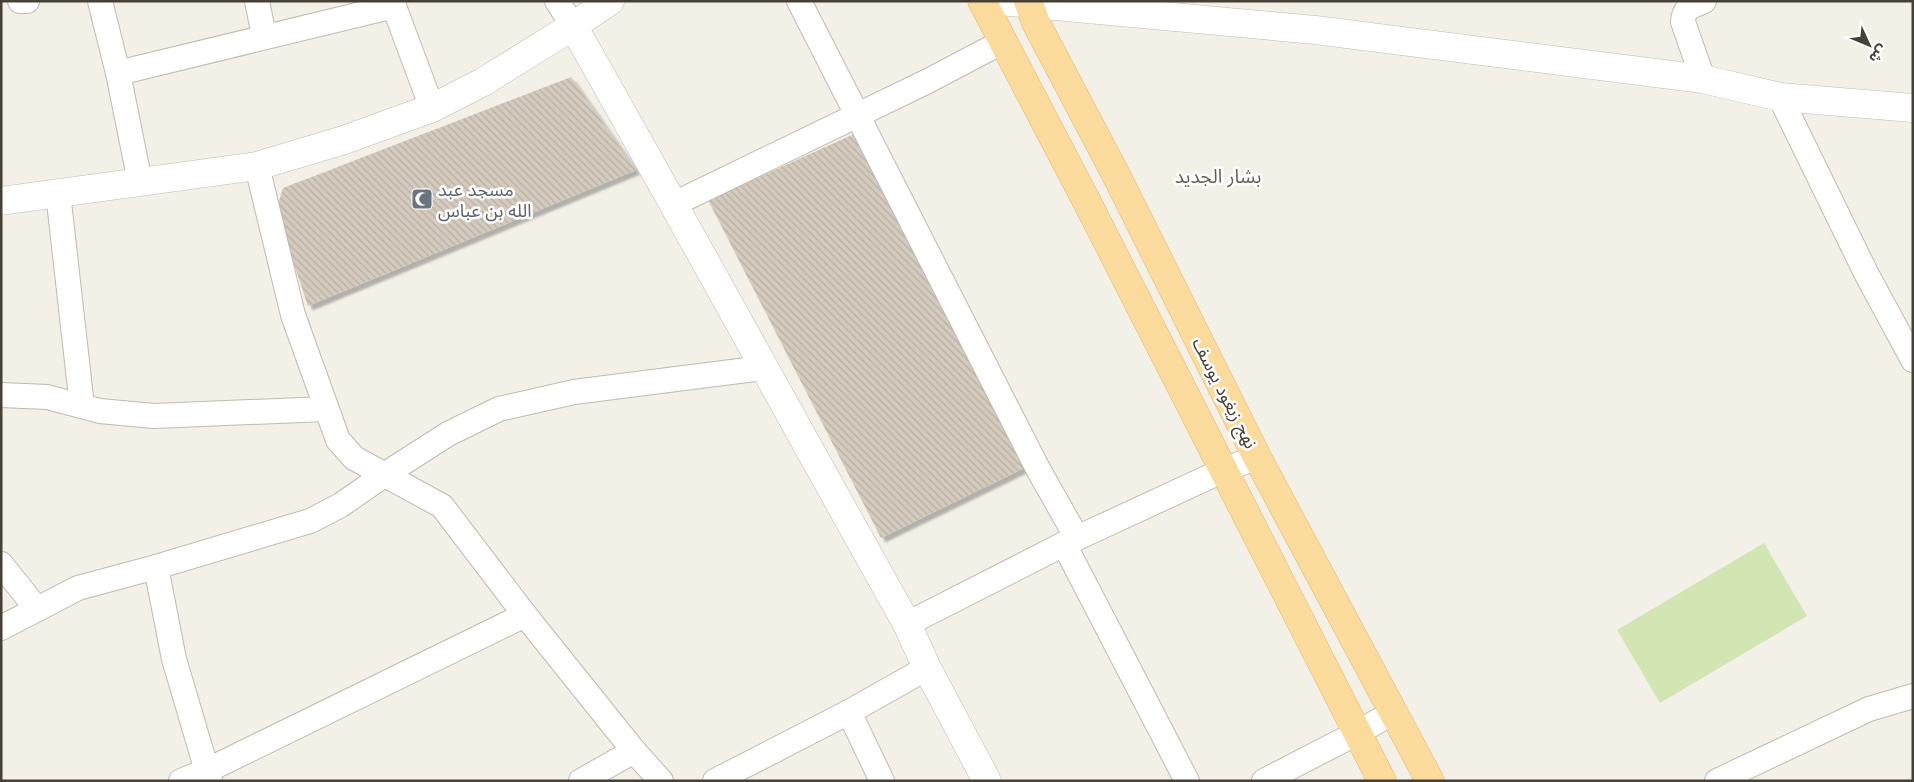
<svg xmlns="http://www.w3.org/2000/svg" width="1914" height="782" font-family="Inter,'Noto Sans Arabic',sans-serif">
<defs>
<pattern id="building-back-hatch" width="6" height="6" patternUnits="userSpaceOnUse" patternTransform="scale(1.25)"><rect width="6" height="6" fill="#d4cbbe"/><path d="M-1 5l2 2M0 0l6 6M5-1l2 2" fill="none" stroke="#b7afa4"/></pattern>
<filter id="shadow"><feDropShadow dx="4.5" dy="4.5" stdDeviation="1" flood-color="#0004"/></filter>
</defs>
<rect width="100%" height="100%" fill="#f3f0e8"/>
<!-- pitch -->
<path fill="#d1e6b3" d="M1764,543L1807,616L1660,703L1617,630Z"/>
<!-- building -->
<g fill="url(#building-back-hatch)" filter="url(#shadow)">
<path d="M571,77L636,170L308,306L276,211L283,188Z"/>
<path d="M854,134L1028,466L881,538L708,200Z"/>
</g>
<g fill="none" stroke-linecap="round" stroke-linejoin="round">
<!-- minor casing -->
<g stroke="#c1baae" stroke-width="26">
<g id="minor">
<path d="M20,1H27"/>
<path d="M100,1L118,73L140,182"/>
<path d="M257,1L264,36"/>
<path d="M392,1L432,108"/>
<path d="M557,1L573,26"/>
<path d="M799,1L1038,469L1077,538"/>
<path d="M118,73L394,6"/>
<path d="M1703,79L1683,22C1684,6 1692,7 1704,1"/>
<path d="M1780,97L1866,273L1913,360"/>
<path d="M257,166L293,315L338,440L354,458L442,506L525,615L634,751L661,781"/>
<path d="M58,193L82,406"/>
<path d="M674,204L926,82L1004,41"/>
<path d="M1,395L47,397L100,411L154,416L326,409"/>
<path d="M1064,544L1187,781"/>
<path d="M1,564L37,609"/>
<path d="M156,567L174,659L210,781"/>
<path d="M907,624L1064,544L1224,470L1257,457"/>
<path d="M1,628L78,588L156,567L310,521L341,505L384,475L448,434L499,409L574,392L763,368"/>
<path d="M849,712L882,781"/>
<path d="M181,781L206,771L525,615"/>
<path d="M581,781L634,751"/>
<path d="M715,781L849,712L927,668"/>
<path d="M1264,781L1357,733L1394,712"/>
<path d="M1717,781L1869,709L1913,696"/>
</g>
</g>
<!-- tertiary casing -->
<g stroke="#c1baae" stroke-width="29">
<g id="tertiary">
<path d="M610,1L573,26C686,224 795,425 907,624L927,668L987,781"/>
<path d="M1000,1L1315,30L1703,79L1780,97L1913,108"/>
<path d="M1,201L257,166L344,140L432,108L483,82L573,26"/>
</g>
</g>
<!-- primary casing -->
<g stroke="#deb76b" stroke-width="29">
<g id="primary">
<path d="M982,1L1087,202L1382,781"/>
<path d="M1028,1L1036,23L1115,173L1257,457L1430,781"/>
</g>
</g>
<!-- minor -->
<use href="#minor" stroke="#fff" stroke-width="24"/>
<!-- tertiary -->
<use href="#tertiary" stroke="#fff" stroke-width="28"/>
<!-- primary -->
<use href="#primary" stroke="#fadb9b" stroke-width="28"/>
</g>
<!-- icons -->
<defs>
<g id="mosque-square" transform="scale(1.125)"><rect x="-9" y="-9" width="18" height="18" rx="4" fill="#6b7280" stroke="#fff"/><path d="M3.5-4.9A6 6 0 1 0 3.5 4.9A5 5 0 1 1 3.5-4.9Z" fill="#fff"/></g>
</defs>
<g fill-rule="evenodd">
<use href="#mosque-square" x="422" y="199"/>
</g>
<g text-anchor="middle" dominant-baseline="central" stroke-width="5" stroke-linejoin="round" paint-order="stroke">
<!-- worship labels -->
<g font-size="18" fill="#5b616d" stroke="#fff" text-anchor="start">
<text x="438" y="189">مسجد عبد<tspan x="438" dy="21">الله بن عباس</tspan></text>
</g>
<!-- street labels -->
<g font-size="18" fill="#464037" stroke="#fff">
<text transform="translate(1225 393) rotate(63)">نهج زيغود يوسف</text>
</g>
<!-- neighbourhood labels -->
<g font-size="19" fill="#695d4f" stroke="#fff">
<text x="1218" y="176">بشار الجديد</text>
</g>
</g>
<!-- border -->
<rect width="1914" height="782" fill="none" stroke="#464037" stroke-width="5"/>
<!-- north arrow -->
<g transform="translate(1869 45) rotate(134)" stroke="#ffffff" stroke-width="4" paint-order="stroke">
<path d="M0-4L9 19L0 12L-9 19Z" fill="#464037"/>
<text y="-8" font-size="14" font-weight="bold" text-anchor="middle" fill="#464037">ش</text>
</g>
</svg>
